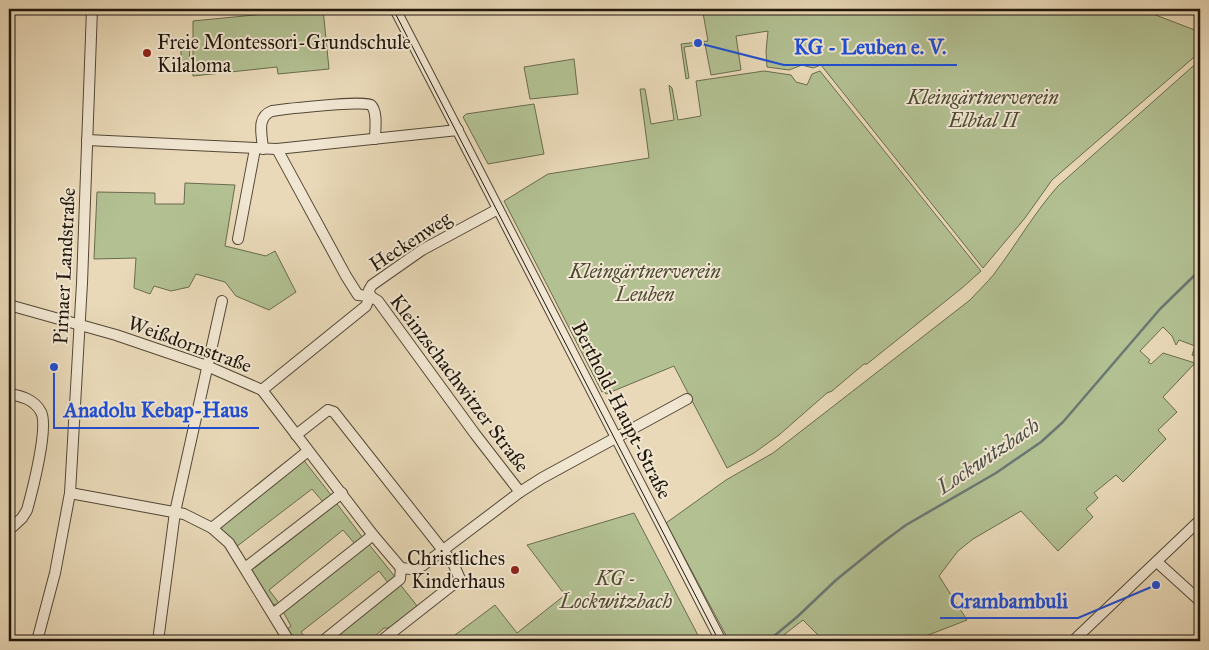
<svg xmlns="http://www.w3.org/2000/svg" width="1209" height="650" font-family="'IM FELL Great Primer',serif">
<rect width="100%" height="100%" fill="#e9d9b8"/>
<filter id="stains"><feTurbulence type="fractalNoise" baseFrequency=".004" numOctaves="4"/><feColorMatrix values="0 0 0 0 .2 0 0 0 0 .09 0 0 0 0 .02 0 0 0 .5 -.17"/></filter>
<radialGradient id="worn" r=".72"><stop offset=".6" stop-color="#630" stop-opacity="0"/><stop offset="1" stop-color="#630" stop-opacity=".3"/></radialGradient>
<!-- green -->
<g fill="#b2c092" stroke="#696c4e">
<path d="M316,9H323L329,69L278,74L277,67L193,76V21Z"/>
<path d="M739,9H1140L1200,32V52L1052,180L1025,218L983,268L821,65L813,68L802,65L789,70L767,67L766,51L768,31L736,36L741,70L711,75L705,44L684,47L689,78L686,79L681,44L708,41L703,13Z"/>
<path d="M181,42H190L189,69H181Z"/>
<path d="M574,59L578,94L530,99L524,67Z"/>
<path d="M1200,60V358L1192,355L1195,346L1179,340L1176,345L1172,336L1163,327L1140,351L1150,360L1148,362L1151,364L1163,353L1195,363L1163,397L1177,412L1158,430L1166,439L1123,482L1116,475L1094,493L1098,498L1086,509L1093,517L1058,551L1021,511L973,539L958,551L939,576L967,620L913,641H824L803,620L776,641H729L666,523L726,480L773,453L970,300C978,291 987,283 994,274C1016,245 1034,213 1058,186Z"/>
<path d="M764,71L791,75L796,82L807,85L812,74L820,71L981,271L962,288L867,364H864L832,391L827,393L779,435L754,453L727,468L674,366L606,394L604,391L602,392L504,201L548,174L649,158L640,89H645L651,124L674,120L669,85L672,88L678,120L701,116L696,81Z"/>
<path d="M534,104L544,154L488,164L463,117L466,114Z"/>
<path d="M185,183L235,185L225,246L266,256L275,251L296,292L269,310L236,296L225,282L196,274L189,287L171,291L154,286L150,294L134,288L136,258L94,259L97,192L155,193V204H184Z"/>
<path d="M302,458L331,495L323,502L312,489L236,547L216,524Z"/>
<path d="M334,500L363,538L355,544L343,530L269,590L279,603L276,605L270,604L247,567Z"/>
<path d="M634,513L701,641H447L495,605L517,633L565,595L527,545Z"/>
<path d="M367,542L396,578L389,584L379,571L301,632L308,641H291L285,631L291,626L281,608Z"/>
<path d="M399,583L418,607L391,628H384L374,637L375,641H324Z"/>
</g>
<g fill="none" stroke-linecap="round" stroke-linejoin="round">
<!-- stream -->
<path stroke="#6a7773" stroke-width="2.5" d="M768,641L797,617L836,580L883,542L906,525L996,473L1041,442L1063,422L1160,309L1200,270"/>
<!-- minor casing -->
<g stroke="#524836" stroke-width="12">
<g id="minor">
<path d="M395,9L721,641"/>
<path d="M87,140L277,149L458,130"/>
<path d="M263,149C262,134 256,117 272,111C285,109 366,100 371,105C378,112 375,130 375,139"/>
<path d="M277,149L346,276L358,295L370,296L378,301L475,434L520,492"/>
<path d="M238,239L255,149"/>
<path d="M9,305L116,335L207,366L262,390L373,535L401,568L411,569L422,566L520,492L542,478L687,399"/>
<path d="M262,390L366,306L370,296L369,290L372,285L422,250L498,209"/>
<path d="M9,394C21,396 34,399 41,412C49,427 32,492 27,510L22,518L9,530"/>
<path d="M296,435L328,410L334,412L453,563L460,579L381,641"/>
<path d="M70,493L184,514L212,528L229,543L289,641"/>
<path d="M212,528L308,451"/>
<path d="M1157,562L1200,601"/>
<path d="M245,568L342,493"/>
<path d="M273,614L373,535"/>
<path d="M37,641L55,573L70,493L82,283L92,9"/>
<path d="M158,641L175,512L222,301"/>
<path d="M323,641L400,579L401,568"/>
<path d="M1073,641L1200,520"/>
</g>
</g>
<!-- minor -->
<use href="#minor" stroke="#f1e6d1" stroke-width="10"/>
<!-- tram -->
<path stroke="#20170b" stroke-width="1" d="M393,9L719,641"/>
</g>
<!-- markers -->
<g fill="#8f2418" stroke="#f1e6d1" stroke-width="2">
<circle cx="147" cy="53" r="5"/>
<circle cx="515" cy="570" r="5"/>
</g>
<g text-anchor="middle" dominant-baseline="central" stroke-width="4" stroke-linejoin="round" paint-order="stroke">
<!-- poi labels -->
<g font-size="20" fill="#20170b" stroke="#f1e6d1" text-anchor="start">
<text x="157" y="42">Freie Montessori-Grundschule<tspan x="157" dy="23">Kilaloma</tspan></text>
<text x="505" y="558" text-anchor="end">Christliches<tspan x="505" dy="23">Kinderhaus</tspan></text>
</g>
<!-- park labels -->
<g font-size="20" font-style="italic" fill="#4c4a34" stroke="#f1e6d1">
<text x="983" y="97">Kleingärtnerverein<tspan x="983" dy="23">Elbtal II</tspan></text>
<text x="645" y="271">Kleingärtnerverein<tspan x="645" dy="23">Leuben</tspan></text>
<text x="616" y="578">KG -<tspan x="616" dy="23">Lockwitzbach</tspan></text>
</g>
<!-- street labels -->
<g font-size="20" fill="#20170b" stroke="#f1e6d1">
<text transform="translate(410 241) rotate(-33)">Heckenweg</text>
<text transform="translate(64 266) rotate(-87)">Pirnaer Landstraße</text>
<text transform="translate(190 344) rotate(20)">Weißdornstraße</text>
<text transform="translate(460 383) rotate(53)">Kleinzschachwitzer Straße</text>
<text transform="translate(622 410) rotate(63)">Berthold-Haupt-Straße</text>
</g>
<!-- water labels -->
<g font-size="21" font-style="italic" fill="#4b4f48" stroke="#f1e6d1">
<text transform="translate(988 456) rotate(-34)">Lockwitzbach</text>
</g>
</g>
<!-- callouts -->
<path fill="none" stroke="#1d4ed8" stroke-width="2" d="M698 43L784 65H957M54 367L54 428H259M1156 585L1078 618H940"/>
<g fill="#1d4ed8" stroke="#f1e6d1" stroke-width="2">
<circle cx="698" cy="43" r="5"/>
<circle cx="54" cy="367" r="5"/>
<circle cx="1156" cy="585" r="5"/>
</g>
<g font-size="21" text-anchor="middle" font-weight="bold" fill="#1d4ed8" stroke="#f1e6d1" stroke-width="4" stroke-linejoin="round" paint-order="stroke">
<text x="870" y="54">KG - Leuben e. V.</text>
<text x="156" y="417">Anadolu Kebap-Haus</text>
<text x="1009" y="608">Crambambuli</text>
</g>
<!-- margin -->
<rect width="1209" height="650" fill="none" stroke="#e9d9b8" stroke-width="30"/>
<rect x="10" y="10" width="1189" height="630" fill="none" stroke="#20170b" stroke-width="2.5"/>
<rect x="15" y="15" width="1179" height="620" fill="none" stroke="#20170b"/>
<rect width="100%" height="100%" filter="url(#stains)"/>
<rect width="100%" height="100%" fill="url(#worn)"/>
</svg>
